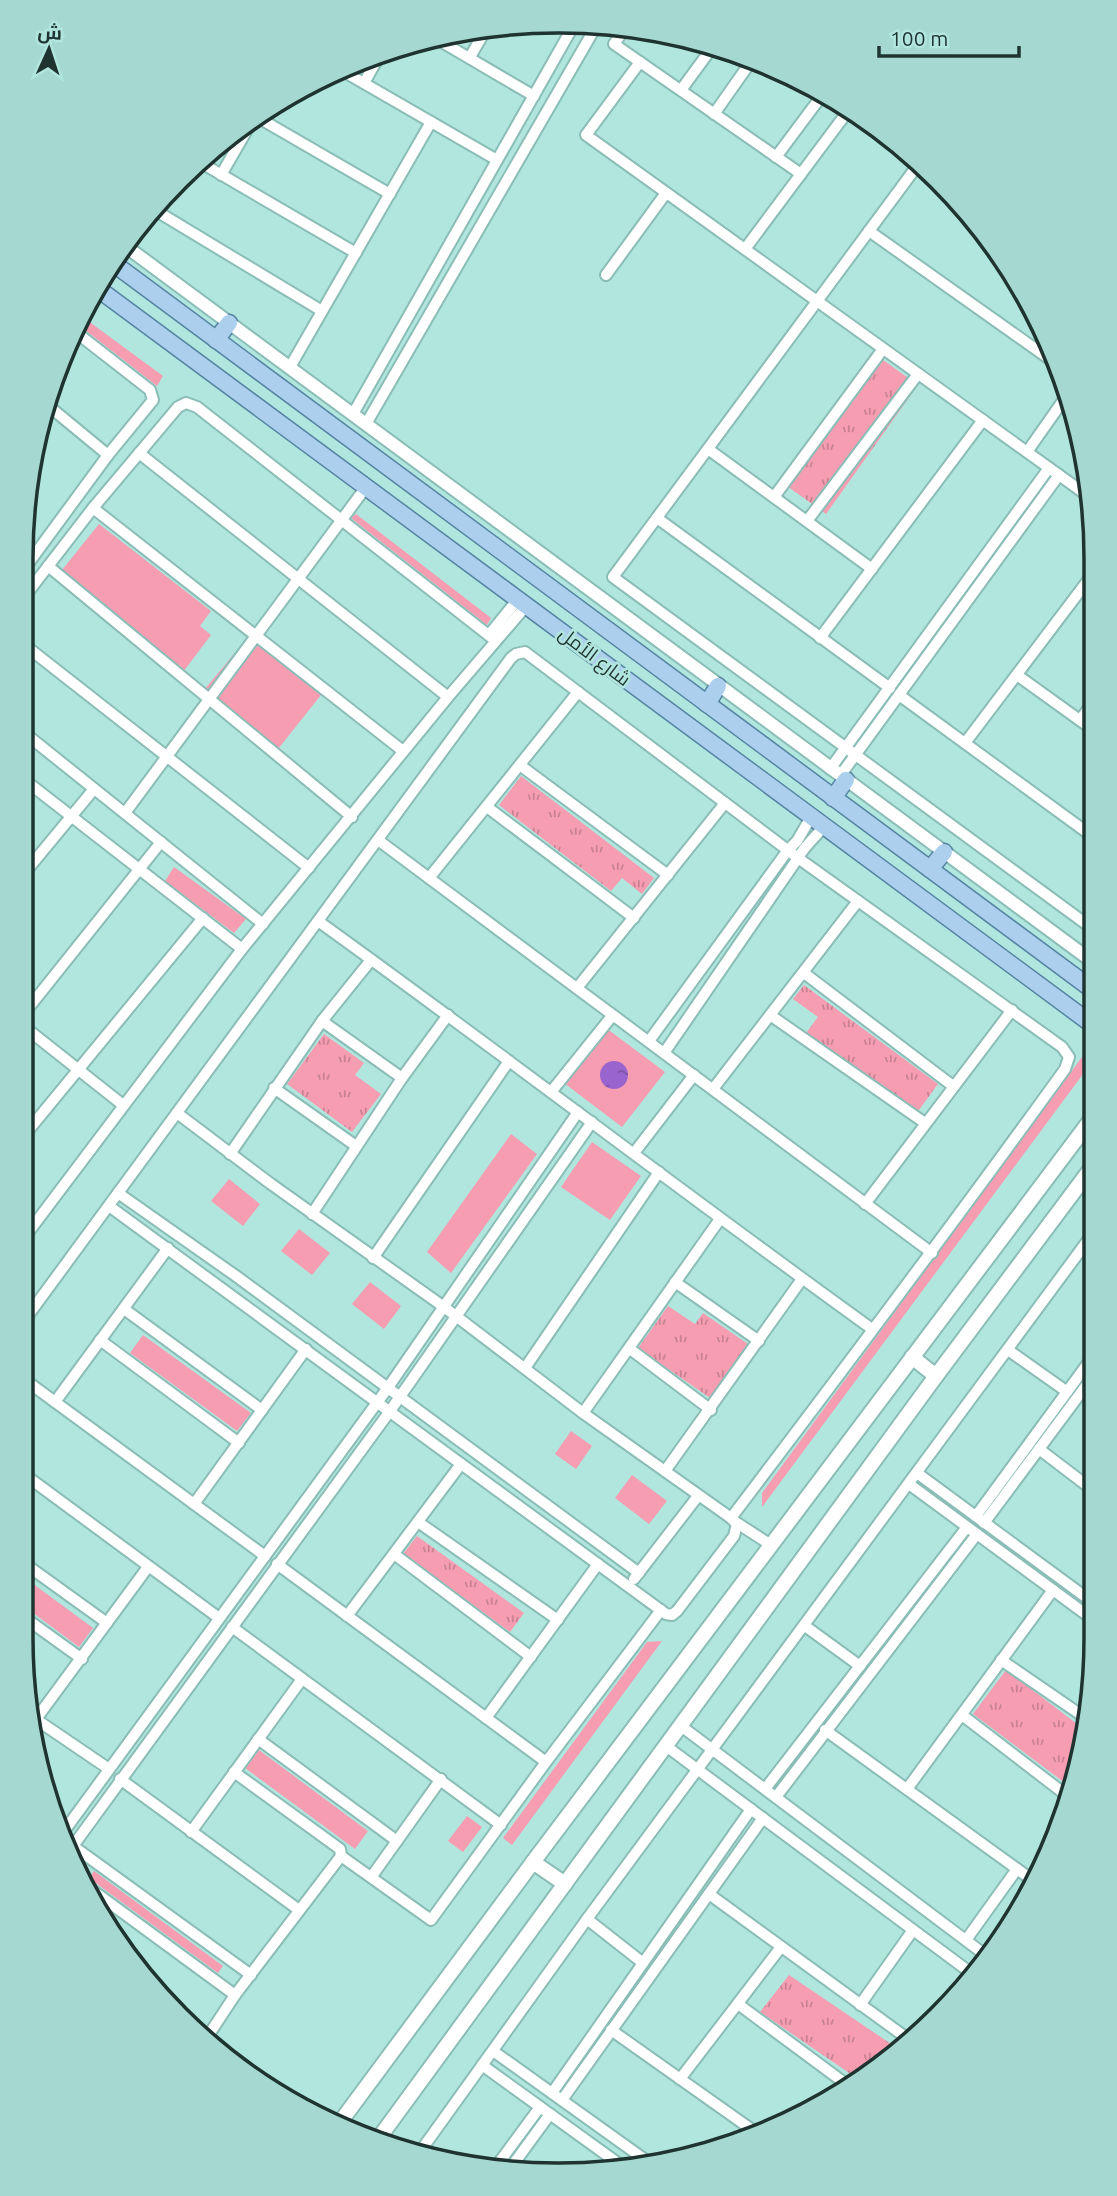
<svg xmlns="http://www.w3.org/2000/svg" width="1117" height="2196" font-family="Ubuntu,Cairo,sans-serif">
<defs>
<pattern id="park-tufts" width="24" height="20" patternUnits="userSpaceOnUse" patternTransform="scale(1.75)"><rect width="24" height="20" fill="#f79db2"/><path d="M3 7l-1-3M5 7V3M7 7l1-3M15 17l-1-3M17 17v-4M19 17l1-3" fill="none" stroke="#c78191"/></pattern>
<pattern id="water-ripples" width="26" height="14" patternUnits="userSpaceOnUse" patternTransform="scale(1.75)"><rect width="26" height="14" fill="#9a64cf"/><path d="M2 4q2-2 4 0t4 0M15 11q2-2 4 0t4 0" fill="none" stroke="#7d53a9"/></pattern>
</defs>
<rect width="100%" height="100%" fill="#b1e6de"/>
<!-- green -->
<g fill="#f79db2">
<path d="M80,315L163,376L157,386L76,323Z"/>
<path d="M356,514L491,618L487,625L351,518Z"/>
<path d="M99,524L211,611L200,626L211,635L183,672L58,575Z"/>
<path d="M249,636L321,695L278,749L204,690Z"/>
<path d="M174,867L246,919L234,933L165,881Z"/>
<path d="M606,1028L665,1072L622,1127L564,1083Z"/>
<path d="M1082,1057L1092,1062L762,1507V1493Z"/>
<path d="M511,1134L537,1154L451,1273L427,1252Z"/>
<path d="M592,1142L641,1176L610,1220L561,1187Z"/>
<path d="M229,1179L260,1204L243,1226L211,1201Z"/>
<path d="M299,1229L330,1253L312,1275L281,1251Z"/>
<path d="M370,1282L401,1306L384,1329L352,1304Z"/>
<path d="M143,1335L251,1413L237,1431L130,1353Z"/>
<path d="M571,1431L592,1446L576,1469L555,1454Z"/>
<path d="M632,1475L667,1501L649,1524L615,1498Z"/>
<path d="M21,1575L93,1628L79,1647L21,1604Z"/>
<path d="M662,1641L512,1845L503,1838L647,1642Z"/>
<path d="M259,1750L368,1831L355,1849L245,1768Z"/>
<path d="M467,1816L482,1827L463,1852L448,1841Z"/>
<path d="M94,1871L223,1966L218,1973L89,1878Z"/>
</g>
<!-- park -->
<g fill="url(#park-tufts)">
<path d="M872,352L918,385L826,514L780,481Z"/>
<path d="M521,776L654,878L642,894L622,878L611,891L499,805Z"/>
<path d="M804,985L938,1084L916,1114L806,1033L818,1017L793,999Z"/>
<path d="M324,1034L364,1063L355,1075L381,1094L352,1132L287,1084Z"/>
<path d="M668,1306L695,1324L703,1313L748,1344L710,1398L638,1348Z"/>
<path d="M417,1536L524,1613L510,1632L403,1554Z"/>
<path d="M1006,1670L1085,1730L1078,1777L1073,1789L973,1714Z"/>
<path d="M789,1975L897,2048L855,2077L760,2012Z"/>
</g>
<!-- water -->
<circle fill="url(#water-ripples)" cx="614" cy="1075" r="14"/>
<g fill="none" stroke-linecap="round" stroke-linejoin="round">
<!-- minor casing -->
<g stroke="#8abdb6" stroke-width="14">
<g id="minor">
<path d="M626,27L614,44L801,174"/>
<path d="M435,38L534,96"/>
<path d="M470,57L488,26"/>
<path d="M640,62L586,135L1091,498"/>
<path d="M341,70L497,160"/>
<path d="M364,83L382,51"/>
<path d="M681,90L714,45"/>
<path d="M714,114L752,60"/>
<path d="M257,117L390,194"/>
<path d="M776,157L823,94"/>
<path d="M198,161L356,253"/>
<path d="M920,162L613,577L1093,929"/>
<path d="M221,175L254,118"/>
<path d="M153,209L322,311"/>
<path d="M869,231L1058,365"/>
<path d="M745,249L848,111"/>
<path d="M606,275L666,193"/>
<path d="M290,367L431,122"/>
<path d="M45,403L108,455"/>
<path d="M353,414L575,23"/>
<path d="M39,422L51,407"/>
<path d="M366,424L598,23"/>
<path d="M708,449L872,569"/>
<path d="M1027,452L1067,395"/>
<path d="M139,453L448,697"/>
<path d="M774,497L883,349"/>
<path d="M93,508L403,751"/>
<path d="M657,518L890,688"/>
<path d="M807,521L918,374"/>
<path d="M48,566L352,817"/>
<path d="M22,572L108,455L153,400L150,390L73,330"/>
<path d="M22,600L93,508L178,407L186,403L197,407L496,641"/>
<path d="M489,635L518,599"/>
<path d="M820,638L983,420"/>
<path d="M22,643L309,868"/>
<path d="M1017,675L1092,729"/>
<path d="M899,695L1092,836"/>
<path d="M1080,720L1092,704"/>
<path d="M22,731L263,924"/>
<path d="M965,743L1092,575"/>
<path d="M521,766L668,875"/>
<path d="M830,769L1049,468"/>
<path d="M840,776L1059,475"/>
<path d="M22,778L242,949"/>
<path d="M487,807L634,918"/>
<path d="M125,813L366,487"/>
<path d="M378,840L932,1253"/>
<path d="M22,876L94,789"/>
<path d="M429,878L578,692"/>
<path d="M318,921C504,1055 686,1195 872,1329"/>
<path d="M804,973L953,1086"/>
<path d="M577,988L725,803"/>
<path d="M770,1015L925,1123"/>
<path d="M22,1016L161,842"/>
<path d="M322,1021L402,1078"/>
<path d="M22,1025L123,1105"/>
<path d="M649,1041L788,850L797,841L811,817"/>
<path d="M664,1053L798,858C805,845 815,838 824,826"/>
<path d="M274,1088L356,1146"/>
<path d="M713,1089L858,901"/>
<path d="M551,1092L612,1016"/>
<path d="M22,1138L203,918"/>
<path d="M634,1153L694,1075"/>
<path d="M230,1154L322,1021L371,960"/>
<path d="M118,1193L236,1276L639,1573"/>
<path d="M865,1204L1012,1010"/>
<path d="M109,1206L666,1614L672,1615L677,1611L734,1536L737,1524L731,1518L583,1413L444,1307L271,1184L177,1113"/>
<path d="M312,1214L402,1078L448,1015"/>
<path d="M21,1242L242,949L448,697L526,606"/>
<path d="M373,1258L509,1061"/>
<path d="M675,1282L759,1341"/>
<path d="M124,1309L262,1410"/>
<path d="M21,1325L511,658L516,654L525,652L798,858L1062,1047L1069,1057L1065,1069C956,1220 844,1369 731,1518"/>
<path d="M100,1340L239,1443"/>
<path d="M630,1349L711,1410"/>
<path d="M1008,1350L1066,1391"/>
<path d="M525,1368L659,1172"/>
<path d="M21,1377L265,1556"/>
<path d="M55,1402L168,1248"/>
<path d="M583,1413L720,1219"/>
<path d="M1039,1449L1094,1491"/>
<path d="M665,1471L802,1279"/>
<path d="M21,1472L219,1618"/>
<path d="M917,1473L1095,1604"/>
<path d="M909,1484L1095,1621"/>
<path d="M194,1504L306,1349"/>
<path d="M976,1516L1094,1355"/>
<path d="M734,1521L771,1545"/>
<path d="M418,1522L558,1620"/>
<path d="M984,1523L1094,1375"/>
<path d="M394,1554L531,1657"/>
<path d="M21,1561L107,1623"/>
<path d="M277,1564L546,1762"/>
<path d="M634,1579L698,1496"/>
<path d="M21,1615L82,1659"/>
<path d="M347,1616L461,1464"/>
<path d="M805,1626L860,1666"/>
<path d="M232,1627L501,1825"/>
<path d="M1001,1660L1087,1719"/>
<path d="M962,1715L1070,1798"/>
<path d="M34,1718L109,1769"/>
<path d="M486,1718L598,1564"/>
<path d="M36,1719L148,1567"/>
<path d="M681,1726L984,1954"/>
<path d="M825,1730L1035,1882"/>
<path d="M258,1739L397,1841"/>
<path d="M666,1746L971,1973"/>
<path d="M234,1772L340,1849L341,1856L431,1920L546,1762L661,1610"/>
<path d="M120,1779L299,1910"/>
<path d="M765,1789L967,1527"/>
<path d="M907,1789L1053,1590"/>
<path d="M776,1797L977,1534"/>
<path d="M191,1832L302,1679"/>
<path d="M62,1834L387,1389L578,1112"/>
<path d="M372,1876L441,1779"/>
<path d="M92,1890L235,1995"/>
<path d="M709,1894L908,2039"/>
<path d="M587,1919L643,1963"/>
<path d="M966,1940L1017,1869"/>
<path d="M251,1975L73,1846L390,1411L592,1122"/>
<path d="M738,2004L846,2084"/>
<path d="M860,2005L913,1930"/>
<path d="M611,2030L758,2134"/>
<path d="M208,2036L235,1995L341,1856"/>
<path d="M493,2051L651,2164"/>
<path d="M482,2065L626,2169"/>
<path d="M680,2079L781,1947"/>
<path d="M552,2093L751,1809"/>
<path d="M562,2100L763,1818"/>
<path d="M417,2156L587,1919L1094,1232"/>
<path d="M498,2164L540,2107"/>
<path d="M512,2166L550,2114"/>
</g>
</g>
<!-- tertiary casing -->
<g stroke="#8abdb6" stroke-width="16">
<path id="tertiary" d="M124,245L1093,962"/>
</g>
<!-- secondary casing -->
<g stroke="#8abdb6" stroke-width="18">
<g id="secondary">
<path d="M912,1357L936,1376"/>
<path d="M533,1862L565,1884"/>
<path d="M341,2121L533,1862L1093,1117"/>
<path d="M379,2138L936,1376L1093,1166"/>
</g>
</g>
<!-- primary casing -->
<g stroke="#5684a3" stroke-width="19">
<g id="primary">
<path d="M113,263L1093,990"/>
<path d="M97,288L1093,1025"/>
<path d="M216,340L229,323"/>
<path d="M707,704L718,686"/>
<path d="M833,798L846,780"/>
<path d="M930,869L944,852"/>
</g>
</g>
<!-- minor -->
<use href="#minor" stroke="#fff" stroke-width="10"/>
<!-- tertiary -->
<use href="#tertiary" stroke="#fff" stroke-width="12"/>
<!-- secondary -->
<use href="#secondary" stroke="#fff" stroke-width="14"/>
<!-- primary -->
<use href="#primary" stroke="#abcfed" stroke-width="16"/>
</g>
<g text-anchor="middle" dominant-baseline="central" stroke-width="5" stroke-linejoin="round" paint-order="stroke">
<!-- street labels -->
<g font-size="19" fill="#1f3431" stroke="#b1e6de">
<text transform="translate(595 656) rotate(37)">شارع الأمل</text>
</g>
</g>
<!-- crop -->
<path d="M0 0H1117V2196H0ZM558 33H559A525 525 0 0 1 1084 558V1638A525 525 0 0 1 559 2163H558A525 525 0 0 1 33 1638V558A525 525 0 0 1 558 33Z" fill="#a5d8d0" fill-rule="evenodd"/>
<path fill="none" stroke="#1f3431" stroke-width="3.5" d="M558 33H559A525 525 0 0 1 1084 558V1638A525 525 0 0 1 559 2163H558A525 525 0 0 1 33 1638V558A525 525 0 0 1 558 33Z"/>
<!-- north arrow -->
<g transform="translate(49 49) rotate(3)" stroke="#b1e6de" stroke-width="5" paint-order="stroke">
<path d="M0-5L12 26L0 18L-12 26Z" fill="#1f3431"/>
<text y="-10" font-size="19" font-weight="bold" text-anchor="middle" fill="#1f3431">ش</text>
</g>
<!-- scale -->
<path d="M879 46v10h140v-10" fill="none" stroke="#1f3431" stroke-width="3.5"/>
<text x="890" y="46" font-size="21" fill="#1f3431" stroke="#b1e6de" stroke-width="5" paint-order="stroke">100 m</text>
</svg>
